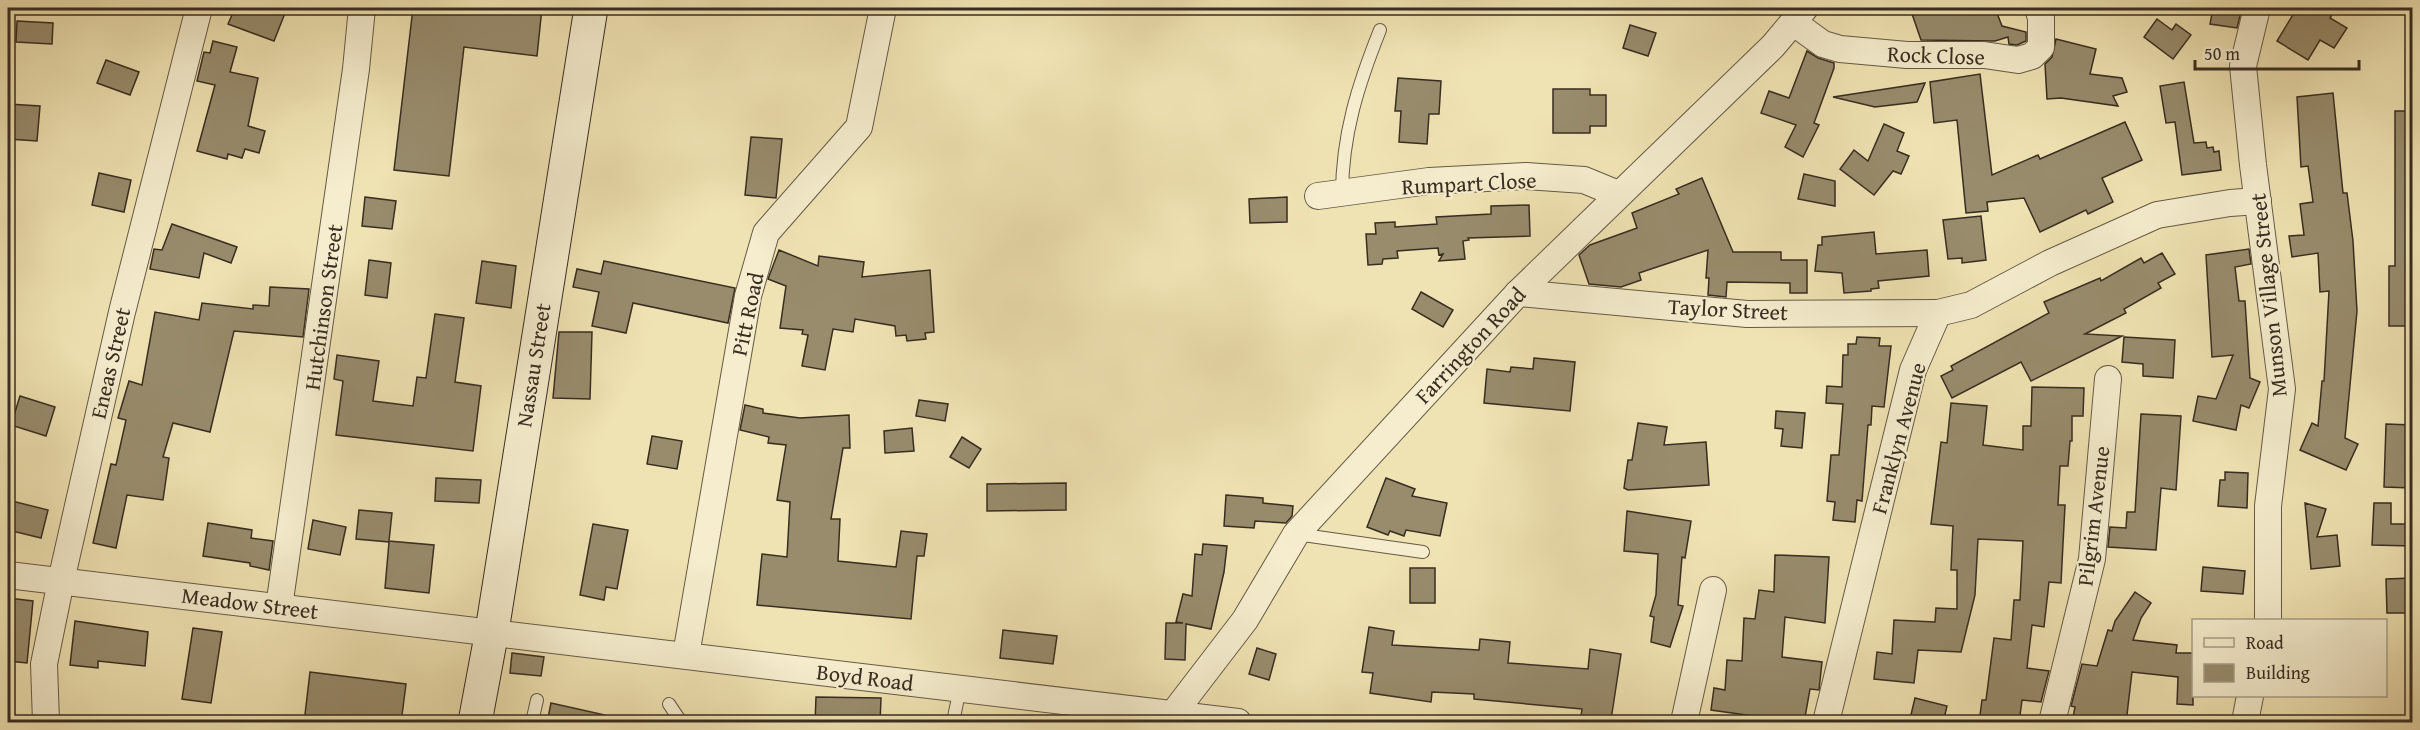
<svg xmlns="http://www.w3.org/2000/svg" width="2420" height="730" font-family="'Gentium Book Plus',serif">
<rect width="100%" height="100%" fill="#f0e3b3"/>
<filter id="stains"><feTurbulence type="fractalNoise" baseFrequency=".00333" numOctaves="4"/><feColorMatrix values="0 0 0 0 .2 0 0 0 0 .09 0 0 0 0 .02 0 0 0 .5 -.17"/></filter>
<radialGradient id="worn" r=".72"><stop offset=".6" stop-color="#630" stop-opacity="0"/><stop offset="1" stop-color="#630" stop-opacity=".3"/></radialGradient>
<!-- building -->
<g fill="#988c6d" stroke="#382d21" stroke-width="1.5">
<path d="M235,8H287L274,41L228,24Z"/>
<path d="M413,8H542L537,56L464,47L449,176L394,170Z"/>
<path d="M1910,8H1995L2002,26L2026,32V41L2017,45L2009,44L2008,37L1995,41L1921,40Z"/>
<path d="M2213,8H2242L2237,28L2210,24Z"/>
<path d="M2297,8H2336L2330,18L2347,28L2334,48L2320,40L2308,60L2277,41Z"/>
<path d="M2157,19L2172,30L2176,24L2191,35L2173,59L2144,37Z"/>
<path d="M17,21L53,23L52,44L16,42Z"/>
<path d="M1630,25L1656,33L1648,56L1623,48Z"/>
<path d="M2056,39L2096,49L2090,74L2122,78L2127,92L2113,96L2118,106L2061,98L2047,99L2045,64L2052,57Z"/>
<path d="M213,41L237,47L230,72L258,78L248,126L265,131L259,153L245,149L242,158L228,154L227,159L197,151L215,85L197,81L204,52L210,53Z"/>
<path d="M1807,51L1818,58L1834,63V68L1814,123L1819,125L1803,157L1785,147L1796,125L1761,113L1769,91L1789,98Z"/>
<path d="M106,60L139,72L130,95L97,83Z"/>
<path d="M1980,74L1992,175L2038,155L2040,159L2125,122L2142,160L2102,178L2113,202L2088,214L2086,210L2040,232L2024,198L1987,202L1988,211L1966,213L1957,120L1934,123L1930,82Z"/>
<path d="M1398,78L1441,81L1439,114H1429L1427,144L1399,142L1401,111H1395Z"/>
<path d="M2184,82L2194,143L2206,142L2207,148L2213,147L2214,152L2219,151L2221,170L2182,175L2175,122L2166,123L2160,86Z"/>
<path d="M1925,83L1917,102L1875,107L1833,97Z"/>
<path d="M1553,89H1590V95H1606V126H1590V133H1553Z"/>
<path d="M2333,93L2343,193H2347L2353,241L2357,311L2345,438L2358,444L2346,470L2300,450L2312,423L2318,426L2322,381H2324L2329,291L2320,292L2318,253L2292,257L2289,236L2304,235L2300,204L2313,202L2308,166L2301,167L2297,97Z"/>
<path d="M8,104L40,106L37,141L8,139Z"/>
<path d="M2395,111H2412V326H2389V266H2395Z"/>
<path d="M1884,124L1904,133L1897,151L1909,156L1901,174L1893,171L1874,195L1840,169L1854,150L1868,161Z"/>
<path d="M751,137L782,139L776,198L745,195Z"/>
<path d="M99,173L131,180L124,212L92,205Z"/>
<path d="M1804,174L1835,181V206L1798,199Z"/>
<path d="M1702,178L1733,252H1781V260H1807V293H1790V283L1727,282L1726,297L1708,295L1709,278H1706L1708,250L1639,273L1641,280L1621,287L1589,284L1579,255L1590,245L1637,228L1632,213L1679,194L1676,189Z"/>
<path d="M365,197L396,201L392,229L362,226Z"/>
<path d="M1287,197V222L1250,223L1249,199Z"/>
<path d="M1529,205L1530,236L1468,238L1469,240L1463,241L1465,259L1439,261L1443,254L1439,255L1438,248L1397,251L1398,258L1383,259L1382,264L1368,265L1366,234H1376L1375,223L1395,222V227L1437,224L1436,217L1491,214V206Z"/>
<path d="M1981,216L1986,260L1962,263V258L1948,259L1943,220Z"/>
<path d="M172,224L237,247L231,263L204,253L199,278L150,269L154,249L162,250Z"/>
<path d="M1874,232L1876,254L1927,250L1929,276L1878,281L1879,288L1871,289V291L1844,293L1842,273L1815,271L1818,245H1822V237Z"/>
<path d="M2249,249L2251,264L2235,267L2239,301H2245L2250,378L2260,382L2249,408L2241,405L2236,430L2193,421L2198,396L2216,399L2233,355L2212,357L2206,255Z"/>
<path d="M779,250L818,266L819,256L864,262L862,277L930,270L934,332L925,333L926,339L907,341L906,335L896,336L895,326L855,319L853,332L833,329L825,370L802,366L808,335L802,334L803,330L780,328L786,286L768,279Z"/>
<path d="M2162,253L2175,274L2158,283L2161,288L2124,309L2126,313L2085,334L2122,336L2031,381L2021,362L1952,398L1941,376L1953,370L1951,366L2049,313L2044,302L2100,278L2101,281L2141,258L2144,263Z"/>
<path d="M369,260L391,263L387,298L365,295Z"/>
<path d="M482,261L516,266L511,308L476,303Z"/>
<path d="M604,261L735,288L728,323L633,303L626,333L592,326L599,292L573,287L577,269L601,274Z"/>
<path d="M270,287L309,289L303,337L234,331L210,432L173,423L163,457L169,458L163,500L127,495L116,548L93,543L111,464L116,465L126,420L118,418L129,381L142,385L155,312L199,320L202,303L253,309V305L269,306Z"/>
<path d="M1421,292L1453,310L1443,327L1412,309Z"/>
<path d="M435,314L464,318L455,382L481,386L473,451L336,435L343,381L334,379L337,355L379,361L373,401L413,406L417,377L426,378Z"/>
<path d="M559,332H592L590,399L553,398Z"/>
<path d="M1857,337L1880,338L1879,346H1891L1884,407L1872,406L1871,425H1868L1862,501L1857,500L1855,522L1833,520L1835,502L1827,501L1831,455H1839L1843,404L1826,403L1827,386L1842,387L1843,355H1848V344H1856Z"/>
<path d="M2124,337L2175,340L2173,378L2143,376V364L2122,362Z"/>
<path d="M1534,358L1575,362L1570,411L1484,403L1487,369L1510,372L1511,367L1533,369Z"/>
<path d="M2032,387L2084,388L2083,416H2072V441H2070L2068,466H2060L2058,505H2065L2061,583L2049,582L2044,627L2032,625L2027,668L2049,671L2041,702L2022,700L2019,723H1979L1982,700H1986L1994,638L2011,640L2014,600H2020L2023,541L1978,539L1975,595L1961,652L1918,650L1914,683L1874,679L1877,652L1892,654L1894,620L1935,622L1936,608L1957,609V570H1951L1953,526L1931,524L1941,442L1947,443L1951,403L1987,406L1983,445L2023,450V426H2031Z"/>
<path d="M20,396L55,407L46,436L11,425Z"/>
<path d="M919,400L948,404L945,421L916,416Z"/>
<path d="M745,405L763,409V413L800,418L849,415L850,448H843L831,519H840L838,561L896,567L901,531L927,534L924,556H917L911,619L757,605L762,554L787,557L790,502L777,500L786,445L768,443L769,437L740,430Z"/>
<path d="M1776,411L1805,413L1802,448L1781,446L1783,429L1775,428Z"/>
<path d="M2141,414L2181,416L2176,490L2161,488L2156,550L2108,547L2110,527L2126,528L2127,512H2135Z"/>
<path d="M1638,423L1667,427L1664,445L1706,442L1709,485L1628,490L1624,488L1628,460H1632Z"/>
<path d="M2386,424L2412,425V488L2384,487Z"/>
<path d="M912,428L914,451L885,453L884,431Z"/>
<path d="M652,436L682,441L677,469L647,464Z"/>
<path d="M962,437L981,449L969,468L950,457Z"/>
<path d="M2225,472L2248,473L2247,508L2218,506L2220,480H2225Z"/>
<path d="M436,478L481,480L479,503L435,501Z"/>
<path d="M1386,478L1415,489L1412,496L1447,503L1440,536L1406,530L1404,536L1390,531L1388,535L1367,527Z"/>
<path d="M1066,483V510L987,511V484Z"/>
<path d="M1226,495L1263,498V503L1293,506L1292,516L1286,523L1255,521L1254,528L1224,526Z"/>
<path d="M8,500L48,510L41,538L8,530Z"/>
<path d="M2305,503L2326,509L2317,537L2337,535L2340,566L2311,569Z"/>
<path d="M2374,503H2391V524H2412V546L2372,545Z"/>
<path d="M359,510L392,513L389,541L434,545L429,593L385,588L389,542L356,539Z"/>
<path d="M1627,511L1691,521L1685,558L1682,557L1678,605L1683,606L1670,647L1651,642L1654,617L1650,616L1656,595L1658,554L1624,551Z"/>
<path d="M313,520L346,527L340,555L308,549Z"/>
<path d="M208,523L252,530L251,538L273,541L269,570L250,566V563L203,556Z"/>
<path d="M593,524L628,530L617,589L606,587L604,600L580,595Z"/>
<path d="M1203,544L1227,546L1224,572L1211,629L1186,624L1185,660L1165,659L1166,623H1183L1176,622L1183,594L1192,596L1195,554L1202,555Z"/>
<path d="M1775,555L1829,557L1825,623L1785,617L1782,657L1822,662L1819,690L1810,689L1804,723L1711,710L1714,688L1725,690L1727,660L1742,661L1744,618L1755,619L1759,590L1774,592Z"/>
<path d="M2203,567L2245,571L2243,594L2201,591Z"/>
<rect x="1410" y="568" width="25" height="35"/>
<path d="M2412,578V613H2387L2386,579Z"/>
<path d="M2135,592L2151,603L2141,618L2133,640L2177,645L2176,653H2193V705L2177,704L2178,677L2132,672L2126,723H2072L2075,707L2071,706L2082,664L2097,666L2108,630L2112,631L2115,621Z"/>
<path d="M8,598L33,601L27,663L8,661Z"/>
<path d="M75,621L148,632L145,666L98,661V668L70,665Z"/>
<path d="M1369,627L1394,631L1392,645L1479,650L1480,639L1510,642L1508,663L1588,669L1590,649L1621,654L1611,720L1581,716L1582,709L1474,699V694L1432,692L1431,702L1370,693L1373,673L1362,672Z"/>
<path d="M193,628L222,632L211,703L182,699Z"/>
<path d="M1003,630L1057,636L1053,664L1000,658Z"/>
<path d="M1257,648L1276,654L1269,680L1249,674Z"/>
<path d="M512,653L544,657L541,676L510,673Z"/>
<path d="M310,672L406,684L401,723H304Z"/>
<path d="M816,697L881,698L880,723H815Z"/>
<path d="M1915,698L1947,706L1943,723H1909Z"/>
<path d="M551,703L605,715L604,723H547Z"/>
</g>
<g fill="none" stroke-linecap="round" stroke-linejoin="round">
<!-- service casing -->
<g stroke="#665a46" stroke-width="14">
<g id="service">
<path d="M1342,195C1342,135 1358,85 1380,30"/>
<path d="M1296,534L1423,552"/>
<path d="M669,704L681,722"/>
<path d="M532,722L537,700"/>
<path d="M953,722L960,688"/>
</g>
</g>
<!-- minor casing -->
<g stroke="#665a46" stroke-width="28">
<g id="minor">
<path d="M2257,8L2243,66L2253,165L2282,389L2268,506V620"/>
<path d="M1794,23L1823,44L1840,49L1907,55H1984L2018,60L2032,56L2041,47V18L2038,8"/>
<path d="M1318,196L1429,181L1526,176L1584,180L1618,194"/>
<path d="M1518,293L1747,314L1938,313"/>
<path d="M8,575L1238,722"/>
<path d="M279,607L356,69L362,8"/>
<path d="M686,655L748,296L766,233L859,127L883,8"/>
<path d="M1173,714L1245,620L1296,534L1518,293L1773,46L1805,8"/>
<path d="M46,722L44,664L61,581L122,312L199,8"/>
<path d="M1684,722L1713,590"/>
<path d="M1826,722L1913,370L1938,313L1971,305L2050,263L2157,215L2230,203L2258,201"/>
<path d="M2052,722L2092,559L2108,379"/>
<path d="M2245,722L2250,696"/>
</g>
</g>
<!-- secondary casing -->
<g stroke="#382d21" stroke-width="35">
<path id="secondary" d="M475,722L492,631L591,8"/>
</g>
<!-- service -->
<use href="#service" stroke="#f5edce" stroke-width="12"/>
<!-- minor -->
<use href="#minor" stroke="#f5edce" stroke-width="26"/>
<!-- secondary -->
<use href="#secondary" stroke="#f5edce" stroke-width="33"/>
</g>
<g text-anchor="middle" dominant-baseline="central" stroke-width="4.5" stroke-linejoin="round" paint-order="stroke">
<!-- street labels -->
<g font-size="22" fill="#382d21" stroke="#f5edce">
<text transform="translate(1936 55) rotate(2)">Rock Close</text>
<text transform="translate(1469 183) rotate(-3)">Rumpart Close</text>
<text transform="translate(2268 295) rotate(-96)">Munson Village Street</text>
<text transform="translate(323 307) rotate(-82)">Hutchinson Street</text>
<text transform="translate(1728 309) rotate(3)">Taylor Street</text>
<text transform="translate(747 314) rotate(-78)">Pitt Road</text>
<text transform="translate(1470 345) rotate(-47)">Farrington Road</text>
<text transform="translate(110 363) rotate(-77)">Eneas Street</text>
<text transform="translate(533 365) rotate(-81)">Nassau Street</text>
<text transform="translate(1898 438) rotate(-75)">Franklyn Avenue</text>
<text transform="translate(2093 516) rotate(-83)">Pilgrim Avenue</text>
<text transform="translate(250 603) rotate(7)">Meadow Street</text>
<text transform="translate(865 677) rotate(7)">Boyd Road</text>
</g>
</g>
<!-- margin -->
<rect width="2420" height="730" fill="none" stroke="#f0e3b3" stroke-width="30"/>
<rect x="9" y="9" width="2402" height="712" fill="none" stroke="#382d21" stroke-width="3"/>
<rect x="15" y="15" width="2390" height="700" fill="none" stroke="#382d21" stroke-width="1.5"/>
<!-- legend -->
<rect x="2192" y="619" width="195" height="78" fill="#f5edce" stroke="#a9a089" stroke-width="1.5"/>
<rect x="2204" y="638" width="30" height="9" fill="#f5edce" stroke="#a9a089" stroke-width="1.5"/>
<text x="2246" y="649" font-size="18" fill="#382d21">Road</text>
<rect x="2204" y="664" width="30" height="18" fill="#988c6d" stroke="#a9a089" stroke-width="1.5"/>
<text x="2246" y="679" font-size="18" fill="#382d21">Building</text>
<!-- scale -->
<path d="M2195 60v9h164v-9" fill="none" stroke="#382d21" stroke-width="3"/>
<text x="2204" y="60" font-size="18" fill="#382d21" stroke="#f5edce" stroke-width="4.5" paint-order="stroke">50 m</text>
<rect width="100%" height="100%" filter="url(#stains)"/>
<rect width="100%" height="100%" fill="url(#worn)"/>
</svg>
